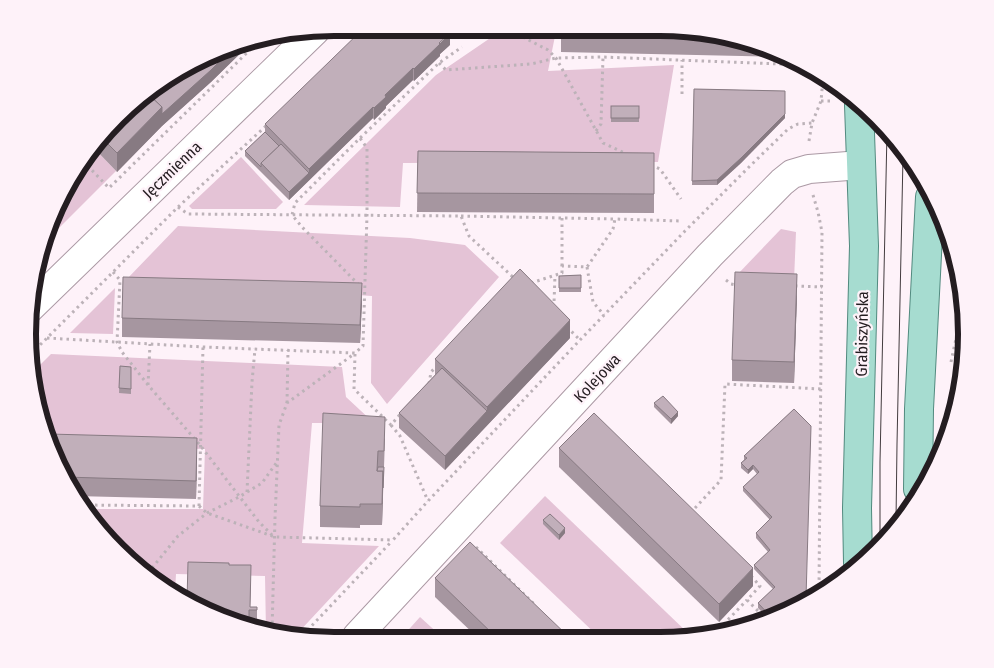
<svg xmlns="http://www.w3.org/2000/svg" width="994" height="668" font-family="'Fira Sans Condensed',sans-serif">
<rect width="100%" height="100%" fill="#fef2f9"/>
<!-- green -->
<g fill="#e4c3d6">
<path d="M502,30L556,31L548,71L674,65L658,162L403,163L400,207L304,205L436,75Z"/>
<path d="M92,146L116,171L45,242L51,217Z"/>
<path d="M241,157L283,202L276,209H192L189,206Z"/>
<path d="M178,226L410,238L465,245L499,277L387,404L371,383L372,296L126,280Z"/>
<path d="M781,229L796,232L794,281L736,276Z"/>
<path d="M115,288L113,334L70,333Z"/>
<path d="M51,354L342,367L346,397L374,423H312L302,543L379,546L296,635H274L266,632L265,576L176,574L175,592L117,551L85,509H203L205,449L53,446L33,394L32,373Z"/>
<path d="M545,496L690,635L660,640H602L500,543Z"/>
<path d="M420,617L442,637H402Z"/>
</g>
<g fill="none" stroke-linecap="round" stroke-linejoin="round">
<!-- minor casing -->
<g stroke="#ab99a4" stroke-width="30">
<g id="minor">
<path d="M29,309L315,31"/>
<path d="M357,636L710,255L782,182L792,174L809,169L861,165"/>
</g>
</g>
<!-- major casing -->
<g stroke="#528a7f" stroke-width="30">
<g id="major">
<path d="M918,489L919,409L930,197"/>
<path d="M858,563L857,508L864,246L859,105"/>
</g>
</g>
<!-- path -->
<g stroke="#bcb2b8" stroke-width="3" stroke-dasharray="2.5 4" stroke-linecap="butt">
<path d="M512,30L517,34L548,50L556,58L603,143L627,154"/>
<path d="M439,63L446,70L531,64L556,58L603,57L804,65"/>
<path d="M682,94V60"/>
<path d="M821,101H833"/>
<path d="M596,131L601,124L603,57"/>
<path d="M809,141L812,123L821,101L823,79"/>
<path d="M83,161L109,188L260,40"/>
<path d="M651,165L660,169L681,199"/>
<path d="M813,195L818,212L822,232L819,589"/>
<path d="M178,207L188,214L461,216L469,236L515,279"/>
<path d="M461,216L615,219"/>
<path d="M562,266V218"/>
<path d="M587,267L593,302L604,315"/>
<path d="M113,272L120,280L117,342L122,352L148,385L200,445L259,522L272,535"/>
<path d="M726,280L731,284L736,285"/>
<path d="M531,283L562,273V266L587,267L613,229L615,219L681,221"/>
<path d="M359,285L302,227L292,215L295,203L360,138L439,63L462,47"/>
<path d="M795,286L822,287"/>
<path d="M552,307L554,303L555,275"/>
<path d="M567,327L580,340"/>
<path d="M47,338L203,347L355,353L363,346L367,215V148L360,138"/>
<path d="M31,354L178,207L267,125"/>
<path d="M355,354L354,389L391,425L402,412"/>
<path d="M951,362L955,343L963,316"/>
<path d="M429,384L431,372L437,366"/>
<path d="M148,385L150,344"/>
<path d="M287,403L288,350"/>
<path d="M391,425L400,436L428,501"/>
<path d="M247,492L252,382L255,349"/>
<path d="M82,505L199,506L207,513L275,537L393,540L428,501L580,340L684,232L749,167L788,129L798,124L812,123"/>
<path d="M199,506L203,347"/>
<path d="M695,508L721,480L725,384L821,389"/>
<path d="M476,547L534,604"/>
<path d="M148,573L178,536L207,513L239,497L262,483L277,462"/>
<path d="M751,576L760,586L747,600L766,619"/>
<path d="M719,629L747,600"/>
<path d="M275,635L272,631L275,518L279,425L287,403L354,354"/>
<path d="M303,635L392,541"/>
</g>
<!-- minor -->
<use href="#minor" stroke="#fff" stroke-width="28"/>
<!-- major -->
<use href="#major" stroke="#a6dcd0" stroke-width="28"/>
<!-- tram -->
<g stroke="#433b3f" stroke-width="1">
<path d="M896,521L897,444L903,157"/>
<path d="M880,547V462L887,132"/>
</g>
</g>
<!-- wall -->
<g fill="#a696a0">
<path d="M561,31L720,33L788,57L561,52Z"/>
<path d="M253,41L211,82L162,126L117,172L92,146L163,79L236,44Z"/>
<path d="M450,45L440,54V56L414,81L413,80L386,106V108L374,120L373,118L289,200L245,156V151L265,132V124Z"/>
<path d="M694,89L785,91V118L741,163L717,185H692Z"/>
<rect x="611" y="106" width="28" height="16"/>
<path d="M418,151L654,153V213L417,212Z"/>
<path d="M581,275V292H559V276Z"/>
<path d="M797,295L794,383L732,381V360Z"/>
<path d="M362,301L360,343L122,337V318Z"/>
<path d="M570,338L445,470L399,428V413L435,375V359Z"/>
<path d="M120,366L131,367V394L119,393Z"/>
<path d="M654,403L678,416L671,424L654,407Z"/>
<path d="M794,409L778,617L769,619L758,608V603L773,589L754,569V565L768,552L756,538V533L770,520L743,491V487L757,474L753,469L748,474L741,468V463L744,460V456Z"/>
<path d="M49,434L197,457L196,499L75,496L68,487Z"/>
<path d="M385,438L382,525H360V528L320,527V506Z"/>
<path d="M559,448L753,586L719,622L559,467Z"/>
<path d="M543,520L565,533L559,540L543,524Z"/>
<path d="M229,565L251,586L250,607H257V629L198,609Z"/>
<path d="M435,578L571,639L478,638L435,597Z"/>
</g>
<!-- shaded-wall -->
<g fill="#877a82">
<path d="M450,33V45L440,54V56L414,81V69Z"/>
<path d="M253,41L211,82L162,126L117,172V153L162,107L238,43Z"/>
<path d="M413,68V80L386,106V108L374,120V108L385,95Z"/>
<path d="M373,107V118L289,200V192L309,173V169Z"/>
<path d="M785,114V118L741,163L717,185V180Z"/>
<path d="M797,274V295L794,383V362Z"/>
<path d="M362,283V301L360,343V325Z"/>
<path d="M570,320V338L445,470V456L487,411V407Z"/>
<path d="M678,412V416L671,424V419Z"/>
<path d="M197,438V457L196,499V481Z"/>
<path d="M753,465V469L748,474V470Z"/>
<path d="M383,471V492L382,525V504Z"/>
<path d="M565,528V533L559,540V535Z"/>
<path d="M753,568V586L719,622V604Z"/>
</g>
<!-- building -->
<g fill="#c1afba" stroke="#877a82">
<path d="M364,28L447,29L450,33L439,43L440,44L414,69L413,68L385,95L386,97L374,108L373,107L309,169L265,124Z"/>
<path d="M561,31L720,33L731,37L561,34Z"/>
<path d="M238,43L211,70L162,114V107L148,94L163,79L236,44Z"/>
<path d="M694,89L785,91V114L741,158L717,180L692,181Z"/>
<path d="M148,94L162,107L117,153L101,137Z"/>
<rect x="611" y="106" width="28" height="12"/>
<path d="M265,132L279,146L261,163V167L245,151Z"/>
<path d="M281,144L309,173L289,192L261,163Z"/>
<path d="M418,151L654,153V194L417,193Z"/>
<path d="M520,269L570,320L487,407L435,359Z"/>
<path d="M735,272L797,274L794,362L732,360Z"/>
<path d="M581,275V288H559V276Z"/>
<path d="M123,277L362,283L360,325L122,318Z"/>
<path d="M120,366L131,367V389L119,388Z"/>
<path d="M442,368L487,411L445,456L399,413Z"/>
<path d="M663,396L678,412L671,419L654,403Z"/>
<path d="M794,409L811,426L806,598L778,617L772,618L758,603L775,587L754,565L770,550L756,533L772,517L743,487L759,472L753,465L748,470L741,463L747,458L744,456Z"/>
<path d="M323,413L385,417L384,451H378L377,471H383L382,504H360V507L320,506Z"/>
<path d="M594,413L753,568L719,604L559,448Z"/>
<path d="M49,434L197,438L196,481L65,477Z"/>
<path d="M378,467H384L383,488V471H377Z"/>
<path d="M550,514L565,528L559,535L543,520Z"/>
<path d="M470,542L571,639L497,638L435,578Z"/>
<path d="M188,562L229,563V565H251L250,607H257V610H249V626L198,609L187,601Z"/>
</g>
<g text-anchor="middle" dominant-baseline="central" stroke-width="4.5" stroke-linejoin="round" paint-order="stroke">
<!-- street labels -->
<g font-size="16" fill="#241d21" stroke="#fef2f9">
<text transform="translate(172 170) rotate(-44)">Jęczmienna</text>
<text transform="translate(862 334) rotate(-89)">Grabiszyńska</text>
<text transform="translate(597 378) rotate(-47)">Kolejowa</text>
</g>
</g>
<!-- crop -->
<path d="M0 0H994V668H0ZM334 36H660A298 298 0 0 1 958 334V334A298 298 0 0 1 660 632H334A298 298 0 0 1 36 334V334A298 298 0 0 1 334 36Z" fill="#fef2f9" fill-rule="evenodd"/>
<path fill="none" stroke="#241d21" stroke-width="6" d="M334 36H660A298 298 0 0 1 958 334V334A298 298 0 0 1 660 632H334A298 298 0 0 1 36 334V334A298 298 0 0 1 334 36Z"/>
</svg>
